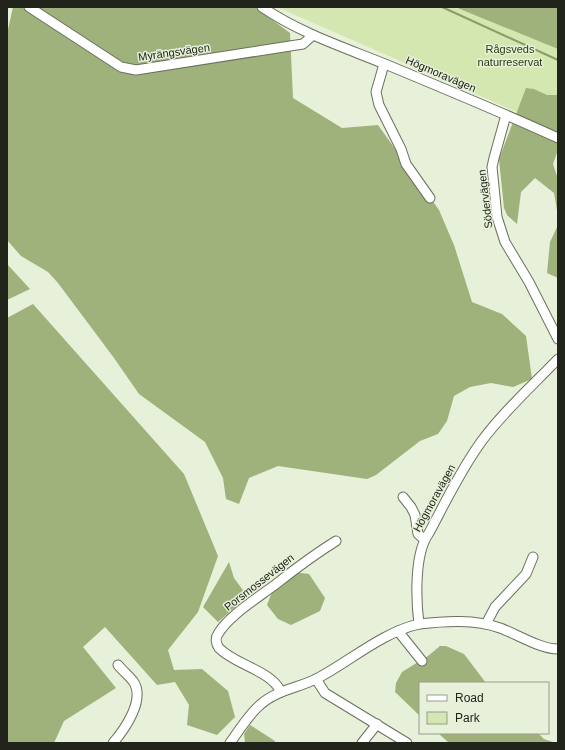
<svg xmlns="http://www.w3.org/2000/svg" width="565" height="750" font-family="Helvetica,sans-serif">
<rect width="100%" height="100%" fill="#e7f0d9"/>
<!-- green -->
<path fill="#d4e7b1" d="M277,7H558V130Z"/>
<!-- forest -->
<g fill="#9fb27b">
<path d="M13,7H255L290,33L293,98L342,128L378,125L439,210L454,245L472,302L502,314L526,336L532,379L513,387L491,383L470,387L454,396L447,421L438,434L420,441L376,475L367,479L278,466L249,478L239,504L226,499L223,478L205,442L139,394L114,358L58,283L48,272L21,256L7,240V34Z"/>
<path d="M456,7H558V49L460,9Z"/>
<path d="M526,88L534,89L547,95H558V150L553,164L558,179V216L554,193L535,178L521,192L517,224L507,215L504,208L499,159Z"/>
<path d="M558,225V278L547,273L550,242Z"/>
<path d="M7,264L30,289L7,300Z"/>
<path d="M33,304L184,474L218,556L198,612L168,650L174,670L202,669L228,691L235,717L217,735L187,725L189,705L175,682L157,685L105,627L83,647L116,688L64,721L54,743H7V318Z"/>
<path d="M229,562L234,578L245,593L243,600L218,622L203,607Z"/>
<path d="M293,572L309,574L325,598L320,611L291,625L278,619L267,605L272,592Z"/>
<path d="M440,646H446L464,654L486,683H420V716L395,692L396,683L402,672L428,656Z"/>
<path d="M250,725L275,741V743H245L244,734Z"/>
<path d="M438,733H538L544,739L556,743H449Z"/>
</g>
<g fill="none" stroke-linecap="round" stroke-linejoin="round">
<!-- stream -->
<path stroke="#8b9d67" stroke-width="2" d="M442,7L558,60"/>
<!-- minor casing -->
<g stroke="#6a715d" stroke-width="11">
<g id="minor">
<path d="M29,7L121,67L136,70L303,44L313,35"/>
<path d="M262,7C300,33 343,47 385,64C443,88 501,112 558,138"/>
<path d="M384,64L376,92L379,105L401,149L406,164L430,198"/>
<path d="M506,115L494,158L492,167L497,217L505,242L529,282L558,339"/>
<path d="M403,497L411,507L415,515L418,534L424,539"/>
<path d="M419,624C445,621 475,619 500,628C517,634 540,649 558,649"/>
<path d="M486,624L495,607L526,574L533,557"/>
<path d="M398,631L422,661"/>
<path d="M316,679L325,693L407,743"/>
<path d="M281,692C271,670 235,665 219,648C216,644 215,638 218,634C228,616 259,597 276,584C295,569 315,554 336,541"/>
<path d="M113,743C125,729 146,699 133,681C129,676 123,671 118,665"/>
<path d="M230,743C238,732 249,714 260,705C276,690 299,688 318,678C350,661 383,632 419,624C416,600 414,553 429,533C445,503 460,471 481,442C503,412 532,386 558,359"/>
<path d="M362,743L377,724"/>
</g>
</g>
<!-- minor -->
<use href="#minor" stroke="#fff" stroke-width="9"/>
</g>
<g text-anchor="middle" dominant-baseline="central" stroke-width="3" stroke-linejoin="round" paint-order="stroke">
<!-- park labels -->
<g font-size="11" fill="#2f3b12" stroke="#e7f0d9">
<text x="510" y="49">Rågsveds<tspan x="510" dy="13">naturreservat</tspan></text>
</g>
<!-- street labels -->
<g font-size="11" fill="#20241b" stroke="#e7f0d9">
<text transform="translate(174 52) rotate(-8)">Myrängsvägen</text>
<text transform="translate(441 74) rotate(23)">Högmoravägen</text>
<text transform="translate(485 199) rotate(-97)">Södervägen</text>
<text transform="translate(434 498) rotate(-61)">Högmoravägen</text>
<text transform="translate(259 582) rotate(-38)">Porsmossevägen</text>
</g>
</g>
<!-- border -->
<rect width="565" height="750" fill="none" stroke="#20241b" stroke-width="16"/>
<!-- legend -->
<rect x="419" y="682" width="130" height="52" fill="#e7f0d9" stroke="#979e8d"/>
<rect x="427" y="695" width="20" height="6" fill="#ffffff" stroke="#979e8d"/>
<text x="455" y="702" font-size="12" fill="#20241b">Road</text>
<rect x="427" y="712" width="20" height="12" fill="#d4e7b1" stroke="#979e8d"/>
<text x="455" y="722" font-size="12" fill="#20241b">Park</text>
</svg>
